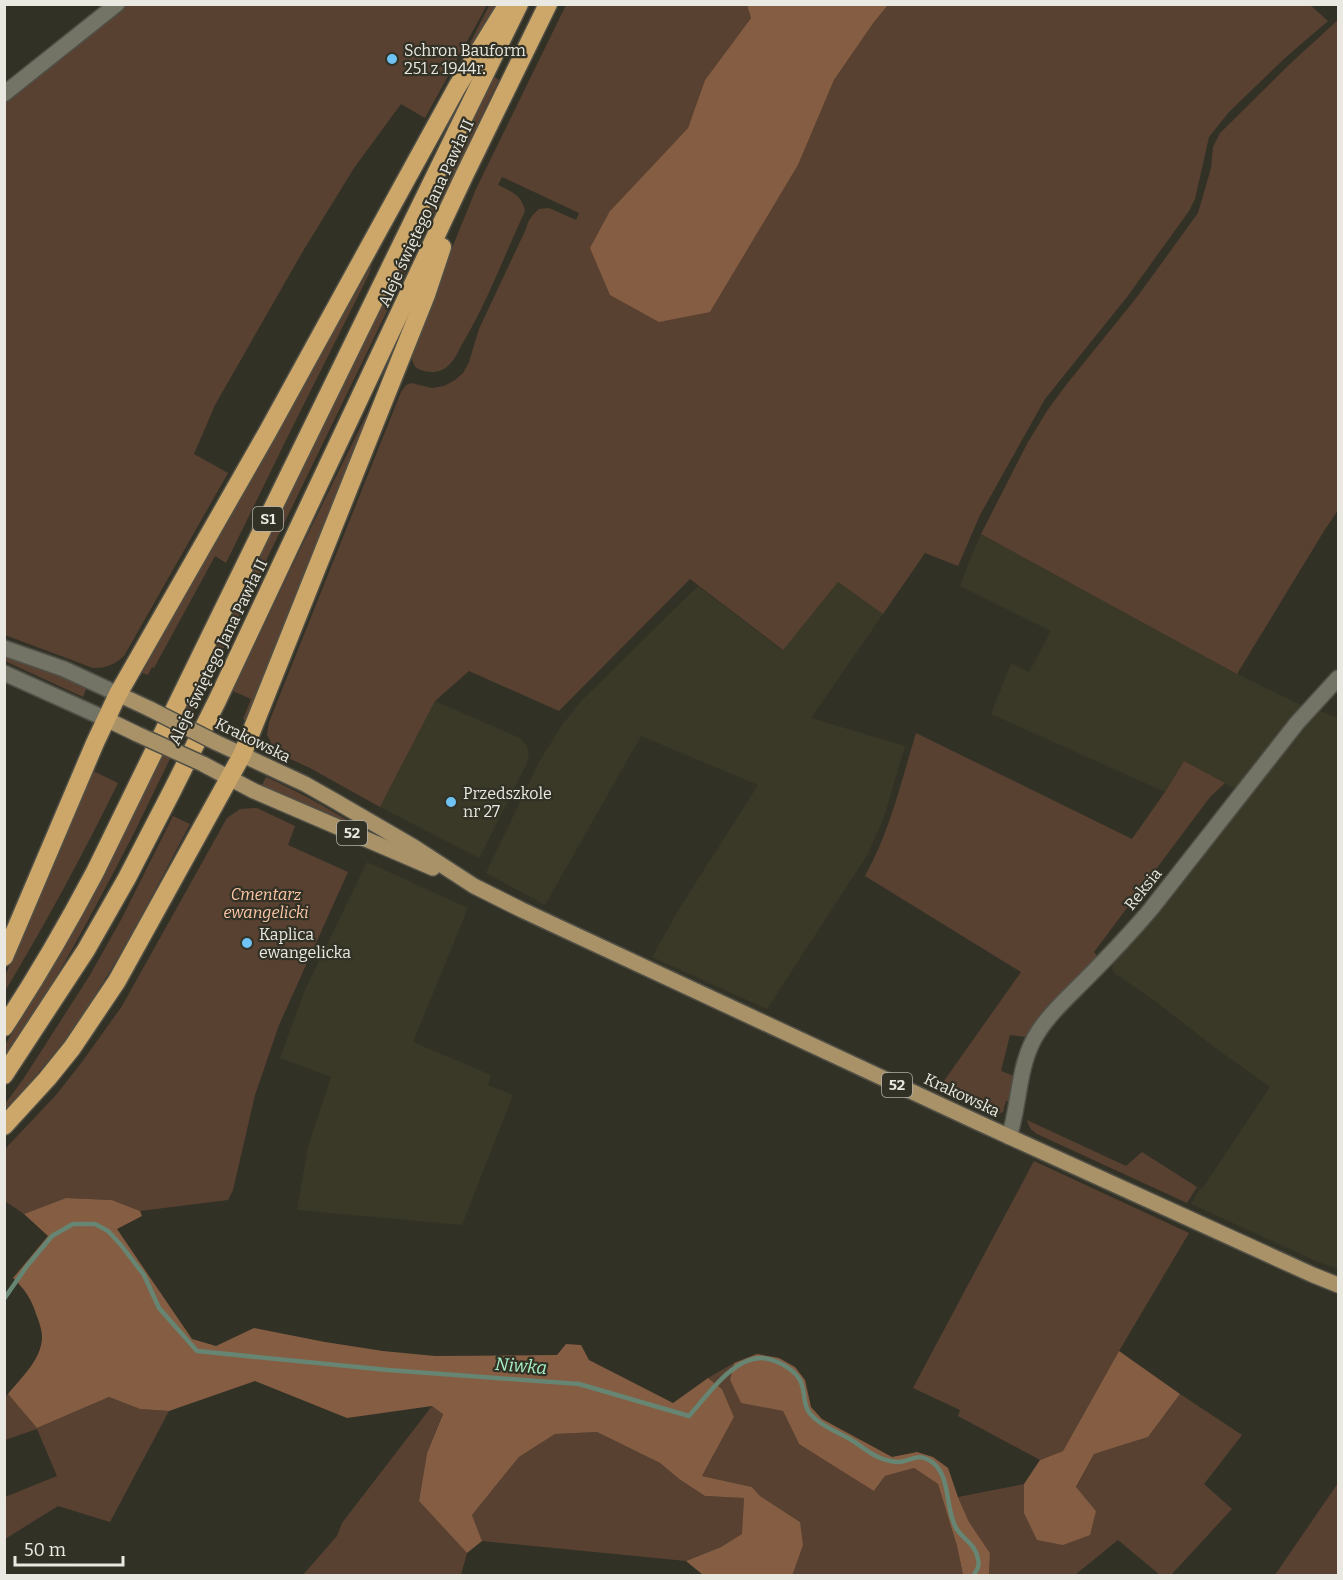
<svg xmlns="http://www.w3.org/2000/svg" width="1343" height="1580" font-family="Bitter,serif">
<rect width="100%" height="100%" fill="#323126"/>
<!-- built -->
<g fill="#3a3927">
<path d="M981,534L1237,674L1303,706L1235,789L1184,761L1165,792L991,714L1011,663L1029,672L1051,631L960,586L968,564Z"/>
<path d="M838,582L883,614L811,718L905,746L884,817L868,854L767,1009L652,957L679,909L758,785L641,736L545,905L486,873L539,762L562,725L581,701L698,586L782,650Z"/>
<path d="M435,701L520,738L527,746L529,755L526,765L479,858L380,807Z"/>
<path d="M1317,710L1338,718V1269L1318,1262L1191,1204L1200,1188L1202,1189L1270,1087L1214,1047L1155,1001L1119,976H1117L1112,970L1113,961L1204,853Z"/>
<path d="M367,862L468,908L413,1042L491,1075L488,1085L513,1095L462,1225L297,1210L308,1146L331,1077L280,1058L304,992Z"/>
</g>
<!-- green -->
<g fill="#594132">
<path d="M1309,4L1328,21L1286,57L1229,112L1209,137L1195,199L1189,211L1127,297L1045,399L980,515L958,566L925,553L883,614L838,582L783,650L690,579L559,711L469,671L435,701L380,807L310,768L284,756L275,750L267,735L269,722L401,392L406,385L411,383L432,388L444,386L455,380L463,373L469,362L479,329L526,229C528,220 532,215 539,209L549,208L576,220L579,213L502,177L498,185C512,192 522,195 525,211C505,254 488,300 464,341C459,349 456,358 449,365C442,372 434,373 424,371C415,369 412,364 412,355L446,263L476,189L566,5H747L751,18L705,80L688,128L610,211L710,312L798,165L834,80L874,22L888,5Z"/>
<path d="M122,5H497L474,45L470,43L489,6L487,5L425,118L401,104L354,168L303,251L215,405L194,454L228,473L124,656C114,665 106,668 93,668L5,635V98Z"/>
<path d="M1338,20V510L1324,531L1237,674L981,534L1028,442L1047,411L1066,385L1137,297L1198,213L1211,168L1213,147L1220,133L1292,62Z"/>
<path d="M494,77L499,80L134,833C94,910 54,987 5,1058V1045L69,939L126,830Z"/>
<path d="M372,264L369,274L290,432L226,563L215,556L154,668L152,667L148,675L142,673Z"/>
<path d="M386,375L248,722L243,719L251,699L233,691L297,556Z"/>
<path d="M5,654L39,666L87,686L83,697L5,661Z"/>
<path d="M916,733L1132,839L1165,792L1184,761L1225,783L1210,797L1094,952L1098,957L1039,1020L1026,1037L1010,1035L1001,1071L1014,1076L1010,1101H1006L1003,1112L999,1114H993L939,1088L1021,972L865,876C890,831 901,782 916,733Z"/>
<path d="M93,771L118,783C83,854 46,923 5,991V976Z"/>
<path d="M266,777C297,791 326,807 355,825L353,829L261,787Z"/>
<path d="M257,808L295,826L288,845L348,872L279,1025L255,1095L233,1190L228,1200L140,1211L112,1200L66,1198L24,1214L5,1201V1149L56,1095L82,1062L122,1006L227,818L240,809Z"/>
<path d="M173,816L190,824C154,892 119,962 75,1026C54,1056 29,1084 5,1110V1104L24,1078L90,975L122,918Z"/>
<path d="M1027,1120L1126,1166L1142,1152L1197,1187L1187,1203L1037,1134C1031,1130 1029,1127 1027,1120Z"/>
<path d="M1034,1161L1189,1233L1119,1351L1063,1451L1040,1460L958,1416L960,1410L913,1388Z"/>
<path d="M734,1363L730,1380L741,1403L783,1411L799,1444L875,1490L885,1476L914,1468L938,1484L957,1546L963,1575H791L793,1573L800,1522L760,1496L752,1487L702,1476L734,1417L722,1389L708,1378Z"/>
<path d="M8,1394L37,1428L109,1397L140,1409L169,1411L110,1522L58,1506L5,1539V1497L57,1476L37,1429L5,1440V1398Z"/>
<path d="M1180,1394L1242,1435L1204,1484L1232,1509L1171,1575H1160L1118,1540L1075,1575H989L990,1553L969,1522L958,1497L1024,1484V1513L1096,1511L1076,1488L1094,1454L1148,1437Z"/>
<path d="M432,1406L443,1413L427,1453L419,1501L467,1553L461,1575L302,1576L337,1536L342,1523Z"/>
<path d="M597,1432L660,1463L679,1479L705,1496L744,1498L743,1534L721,1547L686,1561L482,1541L472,1515L519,1457L555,1434Z"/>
<path d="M1338,1483V1575H1275Z"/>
</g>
<!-- forest -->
<g fill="#855d43">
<path d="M747,5H888L874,22L834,80L798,165L710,312L659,322L610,295L590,248L610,211L688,128L705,80L751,18Z"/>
<path d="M66,1198L112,1200L140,1211L142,1216L117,1229L192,1339L216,1346L254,1328L325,1342L383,1351L435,1356L557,1355L566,1344L581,1345L589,1360L673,1403L708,1378L722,1389L734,1417L702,1476L752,1487L760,1496L800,1522L803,1545L793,1573L791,1576L703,1575L686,1561L721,1547L742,1534L744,1498L705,1496L679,1479L660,1463L597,1432L555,1434L519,1457L472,1515L482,1541L467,1553L419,1501L427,1453L443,1414L432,1406L347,1418L255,1381L169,1411L140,1409L109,1397L37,1428L8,1394C21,1378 42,1359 42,1337C42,1330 39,1321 36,1314C32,1300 24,1288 13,1278L48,1236L24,1214Z"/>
<path d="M1119,1351L1180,1394L1148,1437L1094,1454L1076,1487L1096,1511L1090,1535L1063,1545L1037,1540L1024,1513V1484L1040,1460L1063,1451Z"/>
<path d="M757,1354L779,1358L795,1367L805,1380L811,1407L822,1419L892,1457L917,1452L933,1457L948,1468L958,1497L969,1522L990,1553L989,1575H963L957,1546L938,1484L914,1468L885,1476L874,1491L799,1444L783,1411L741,1403L730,1380L734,1363Z"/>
</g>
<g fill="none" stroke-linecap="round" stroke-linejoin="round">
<!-- stream -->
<path stroke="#668572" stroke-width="4.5" d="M4,1299L27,1266L52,1236L73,1224H95L108,1231L121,1245L144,1275L159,1308L197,1351L388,1370L579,1384L689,1416C707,1396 733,1357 762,1358C775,1359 793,1368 800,1380C808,1396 799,1407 818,1421C828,1429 842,1434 853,1441C861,1446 868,1452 876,1456C881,1459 892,1462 898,1462C909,1462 916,1453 929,1460C951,1472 945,1506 955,1526C961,1539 975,1542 978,1559C980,1566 977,1570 973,1576"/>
<!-- minor casing -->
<g stroke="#504f46" stroke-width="18">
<g id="minor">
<path d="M4,94L117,4"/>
<path d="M1009,1137C1019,1107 1018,1072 1032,1043C1043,1020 1064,1001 1082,983C1106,959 1129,935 1151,909L1297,723L1338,678"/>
</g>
</g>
<!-- secondary casing -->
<g stroke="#504f46" stroke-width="18">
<g id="secondary">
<path d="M4,648L64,669L118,694"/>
<path d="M4,673L106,719"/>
</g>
</g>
<!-- primary casing -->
<g stroke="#504f46" stroke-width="18">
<g id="primary">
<path d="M118,694L150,709"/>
<path d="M106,719L137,734"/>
<path d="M215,742L305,784L335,801L414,847L474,886L522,910L977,1122L1313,1275L1338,1285"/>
<path d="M203,764L254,791L433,868"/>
</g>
</g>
<!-- motorway casing -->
<g stroke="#504f46" stroke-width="21">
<g id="motorway">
<path d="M4,957L95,743L118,694L267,433L457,87L505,9"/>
<path d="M4,1027C37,977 67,925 95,872L519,4"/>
<path d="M4,1075L86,950L127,878L172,791L217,701L464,176L548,4"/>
<path d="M4,1126L47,1079L72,1048L117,981L242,755L426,295L442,247"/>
</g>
</g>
<!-- minor -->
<use href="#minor" stroke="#737366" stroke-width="15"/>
<!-- secondary -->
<use href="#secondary" stroke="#737366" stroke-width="15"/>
<!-- primary -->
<use href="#primary" stroke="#a99268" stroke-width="15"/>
<!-- motorway -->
<use href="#motorway" stroke="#cda769" stroke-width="18"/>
<!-- primary-bridge casing -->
<g stroke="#504f46" stroke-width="18" stroke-linecap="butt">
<g id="primary-bridge">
<path d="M150,709L215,742"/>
<path d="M137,734L203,764"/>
</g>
</g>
<!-- primary-bridge -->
<use href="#primary-bridge" stroke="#a99268" stroke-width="15"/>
</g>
<!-- markers -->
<g fill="#6fc2f4" stroke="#323126" stroke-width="2">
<circle cx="392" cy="59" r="6"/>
<circle cx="451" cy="802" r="6"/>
<circle cx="247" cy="943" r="6"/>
</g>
<g text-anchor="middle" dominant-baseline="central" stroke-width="4.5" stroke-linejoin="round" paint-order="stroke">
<!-- shield labels -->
<g fill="#323126" stroke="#b2b1a9" stroke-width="1.5">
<rect x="253" y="507" width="30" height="24" rx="4.5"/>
<rect x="337" y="821" width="30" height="24" rx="4.5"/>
<rect x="882" y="1073" width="30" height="24" rx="4.5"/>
</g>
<g font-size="15" font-weight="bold" fill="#e9e8e1">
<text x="268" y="519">S1</text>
<text x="352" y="833">52</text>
<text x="897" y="1085">52</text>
</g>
<!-- poi labels -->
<g font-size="16" fill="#e9e8e1" stroke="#323126" text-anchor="start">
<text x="404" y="50">Schron Bauform<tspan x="404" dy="18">251 z 1944r.</tspan></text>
<text x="463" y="793">Przedszkole<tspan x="463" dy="18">nr 27</tspan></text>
<text x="259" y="934">Kaplica<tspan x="259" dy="18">ewangelicka</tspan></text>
</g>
<!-- street labels -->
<g font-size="16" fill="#e9e8e1" stroke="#323126">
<text transform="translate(426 213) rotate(-65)">Aleje świętego Jana Pawła II</text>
<text transform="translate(218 652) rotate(-64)">Aleje świętego Jana Pawła II</text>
<text transform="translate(253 740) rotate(26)">Krakowska</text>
<text transform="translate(1143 889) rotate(-51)">Reksia</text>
<text transform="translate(962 1095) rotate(25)">Krakowska</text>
</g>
<!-- park labels -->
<g font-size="16" font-style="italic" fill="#fec8a7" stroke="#323126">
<text x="266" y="894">Cmentarz<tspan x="266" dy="18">ewangelicki</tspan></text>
</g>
<!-- water labels -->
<g font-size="18" font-style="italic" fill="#a7f1c5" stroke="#323126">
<text transform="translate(521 1366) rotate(5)">Niwka</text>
</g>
</g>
<!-- border -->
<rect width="1343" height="1580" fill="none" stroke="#e9e8e1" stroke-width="12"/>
<!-- scale -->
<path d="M15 1556v9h108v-9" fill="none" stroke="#e9e8e1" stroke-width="3"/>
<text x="24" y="1556" font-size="18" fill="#e9e8e1" stroke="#323126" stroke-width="4.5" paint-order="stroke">50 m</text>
</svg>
